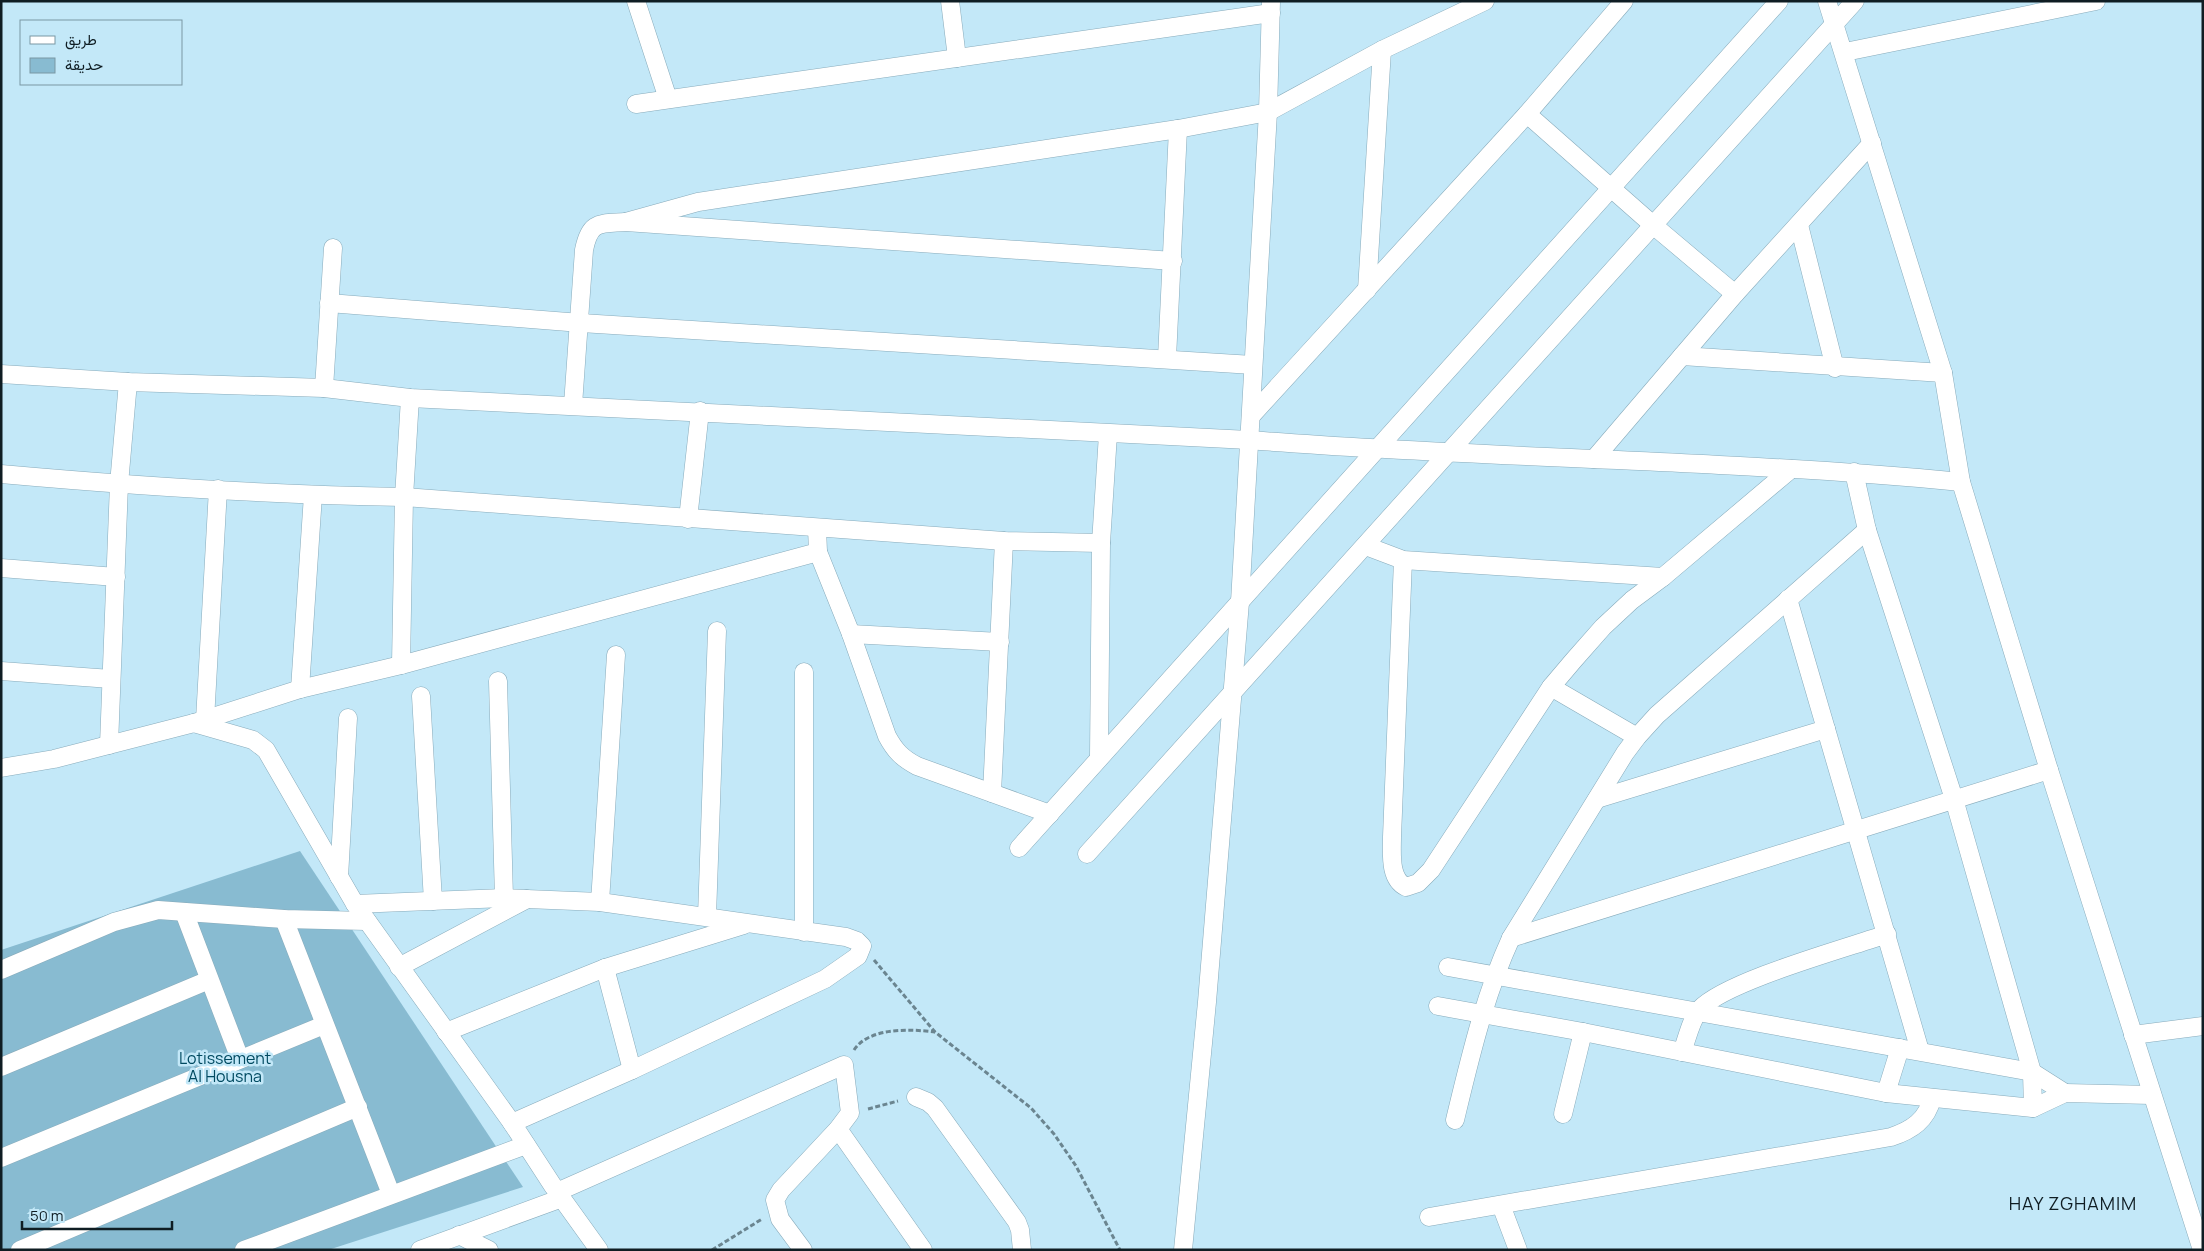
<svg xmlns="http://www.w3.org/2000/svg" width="2204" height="1251" font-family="Manrope,Vazirmatn,sans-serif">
<rect width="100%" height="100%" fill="#c3e8f8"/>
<!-- green -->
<path fill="#88bbd1" d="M300,851L523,1187L328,1250H1V950Z"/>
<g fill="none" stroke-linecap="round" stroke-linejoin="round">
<!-- minor casing -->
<g stroke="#88abbb" stroke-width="19">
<g id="minor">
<path d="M636,1L668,99"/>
<path d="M950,1L957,58"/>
<path d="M1827,1L1943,373L1961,482L2049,770L2202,1250"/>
<path d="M1845,52L2096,1"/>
<path d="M636,104L1271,13"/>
<path d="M1527,114L1653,225L1735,294"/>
<path d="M626,222L698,202L1178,129L1268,112L1382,50L1485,1"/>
<path d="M1799,225L1835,368"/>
<path d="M1367,290L1382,50"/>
<path d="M329,303L581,323L1253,365"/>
<path d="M1682,356L1943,373"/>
<path d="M1167,358L1178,129"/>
<path d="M1,374L128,382L324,388L410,398L1249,440C1486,459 1724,459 1961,482"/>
<path d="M324,388L333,248"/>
<path d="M573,405L584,250C590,220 600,224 626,222L1173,261"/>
<path d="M1251,416L1527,114L1624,1"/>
<path d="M1594,459L1735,294L1872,143"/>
<path d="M1854,472L1867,530L1954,799L2032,1072L2033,1108"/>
<path d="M1,474C135,486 270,495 404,497L1004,541L1101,543"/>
<path d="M688,519L700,411"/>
<path d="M1366,546L1403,560L1663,577"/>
<path d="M818,552L851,634L887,736C895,751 902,758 917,766L1050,814"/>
<path d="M1403,560L1392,837C1392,853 1389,879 1406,887L1418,883L1431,870L1551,687L1573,661L1603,627L1632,600L1663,577L1791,469"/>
<path d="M1,568L116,577"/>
<path d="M1788,599L1920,1051"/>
<path d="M851,634L1000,642"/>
<path d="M401,665L404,497L410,398"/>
<path d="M1,671L111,679"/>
<path d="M804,672V932"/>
<path d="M498,681L504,898"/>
<path d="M1551,687L1637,737"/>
<path d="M300,689L313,495"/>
<path d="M421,696L433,901"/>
<path d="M205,720L218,489"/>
<path d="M194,723L253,740L266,750L355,904L512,1123L553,1186L599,1250"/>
<path d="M109,745L119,484L128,382"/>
<path d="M1099,756L1101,543L1108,434"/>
<path d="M1,768L54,759L194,723L300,689L401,665L818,552L817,528"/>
<path d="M992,793L1004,541"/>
<path d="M1597,799L1826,729"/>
<path d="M1019,848C1271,565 1525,283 1779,1"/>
<path d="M1087,854L1855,1"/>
<path d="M339,877L348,718"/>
<path d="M600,902L616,655"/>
<path d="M355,904L504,898L600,902L846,937L857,941L862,946L858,956L825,979L632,1070L512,1123"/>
<path d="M184,912L240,1059"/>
<path d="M707,916L717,631"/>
<path d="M284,919L391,1194"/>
<path d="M1511,938L2049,770"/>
<path d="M399,967L527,899"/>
<path d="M1448,967L2032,1072L2065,1093"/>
<path d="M605,968L632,1070"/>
<path d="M1,970L114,922L158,910L284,919L367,921"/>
<path d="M1438,1006L1583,1032L1886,1093L2033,1108L2065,1093L2152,1095"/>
<path d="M446,1032L605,968L744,925"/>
<path d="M2133,1035L2203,1026"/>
<path d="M1682,1052C1687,1039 1691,1019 1700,1009C1726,981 1847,948 1887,934"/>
<path d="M1,1067L209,980"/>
<path d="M1886,1093L1900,1048"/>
<path d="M916,1097L928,1102L935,1108L1017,1222L1020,1230L1022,1250"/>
<path d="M1563,1114L1583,1032"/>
<path d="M1455,1120C1470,1058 1484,997 1511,938L1625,753L1637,737L1657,715L1867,530"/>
<path d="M838,1129L923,1250"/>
<path d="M1,1158L324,1025"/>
<path d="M557,1192L844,1065L850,1113L838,1129L781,1190L775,1200L780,1219L803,1250"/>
<path d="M1501,1205L1518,1250"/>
<path d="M1429,1217L1891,1137C1912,1130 1927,1120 1932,1098"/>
<path d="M459,1235L489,1250"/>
<path d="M20,1250L358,1107"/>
<path d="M244,1250L526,1145"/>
<path d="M420,1250L562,1198"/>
<path d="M1183,1250L1207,1002L1240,602L1268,112L1271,1"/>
</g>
</g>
<!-- path -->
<g stroke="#6b8590" stroke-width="3" stroke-dasharray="5 2.5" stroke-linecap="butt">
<path d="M874,960L935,1032L1031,1108L1054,1134L1076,1166L1120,1250"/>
<path d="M854,1050C869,1027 911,1029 935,1032"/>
<path d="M868,1109L898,1101"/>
<path d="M712,1250L762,1219"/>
</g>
<!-- minor -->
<use href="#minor" stroke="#fff" stroke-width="18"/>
</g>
<g text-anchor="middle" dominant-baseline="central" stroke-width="5" stroke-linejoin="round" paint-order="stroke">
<!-- park labels -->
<g font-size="16" fill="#014a61" stroke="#c3e8f8">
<text x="225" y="1058">Lotissement<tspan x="225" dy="18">Al Housna</tspan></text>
</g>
<!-- neighbourhood labels -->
<g font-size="18" letter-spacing="1" fill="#0f1d23" stroke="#c3e8f8">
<text x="2073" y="1203">HAY ZGHAMIM</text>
</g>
</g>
<!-- border -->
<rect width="2204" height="1251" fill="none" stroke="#0f1d23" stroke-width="5"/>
<!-- legend -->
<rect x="20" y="20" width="162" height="65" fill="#c3e8f8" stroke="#7b97a3"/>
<rect x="30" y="36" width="25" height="8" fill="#ffffff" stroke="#7b97a3"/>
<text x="65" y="45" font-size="15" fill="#0f1d23">طريق</text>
<rect x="30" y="58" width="25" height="15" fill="#88bbd1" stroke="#7b97a3"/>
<text x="65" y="70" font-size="15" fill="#0f1d23">حديقة</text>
<!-- scale -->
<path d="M22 1221v8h150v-8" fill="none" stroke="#0f1d23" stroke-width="2.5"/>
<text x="30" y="1221" font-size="15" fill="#0f1d23" stroke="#c3e8f8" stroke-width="4" paint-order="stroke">50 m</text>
</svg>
